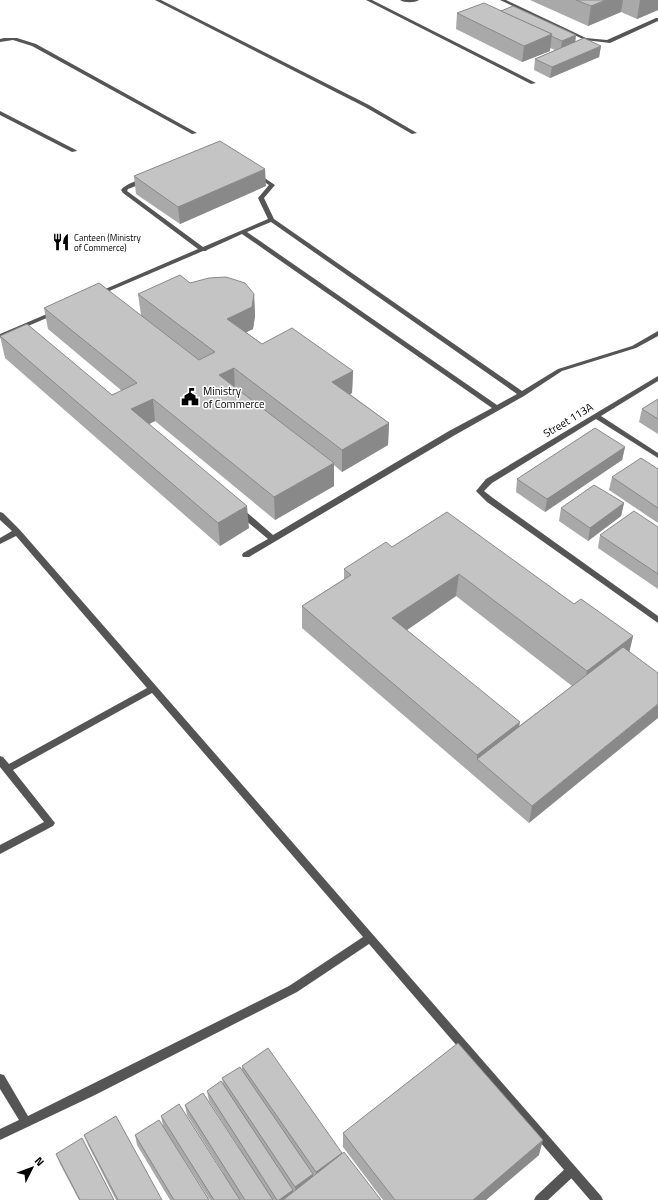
<svg xmlns="http://www.w3.org/2000/svg" width="658" height="1200" font-family="'Titillium Web',sans-serif">
<rect width="100%" height="100%" fill="#fff"/>
<g fill="none" stroke-linecap="round" stroke-linejoin="round">
<!-- lane -->
<g fill="#555" fill-rule="evenodd">
<path d="M400,0H419C415,3 404,3 400,0Z"/>
<path d="M500,0H506L586,38L607,40L656,18H658V21L610,43L585,40Z"/>
<path d="M257,173L275,185L264,198L274,219L522,391L558,369L632,346L658,331V336L636,348L562,371L524,396L455,435L249,557H243L242,555L243,553L268,539L238,514L237,512L238,510H244L273,535L449,431L492,408L242,234L207,250L206,251H203L100,295H96V293L198,249L123,193L121,190C126,184 139,179 146,180V182L128,189L127,191L203,247L268,219L258,198L269,185L255,176V174ZM271,222L517,394L497,405L247,232Z"/>
<path d="M54,311L57,313L56,314L0,338V334Z"/>
<path d="M571,1165L575,1167L577,1171L575,1175L548,1200H534L536,1196L567,1167Z"/>
</g>
<!-- street -->
<g fill="#555" fill-rule="evenodd">
<path d="M155,0H161L369,105L417,133L412,134L365,107Z"/>
<path d="M366,0H372L536,83L531,84Z"/>
<path d="M4,38H17L36,44L197,133L192,134L32,46L13,40L0,42V39Z"/>
<path d="M0,111L76,150L77,151L72,152L0,115Z"/>
<path d="M658,376V381L601,416L658,453V458L596,419L492,483L484,491L493,498L658,616V623L487,502L476,491L486,479Z"/>
<path d="M0,512L3,513L20,530L601,1196L603,1200H590L369,944L297,992L95,1095L0,1140V1129L19,1120L0,1089V1074L4,1075L28,1116L289,986L363,937L152,693L13,770L55,823L53,826L0,854V845L44,822L0,767V756L3,757L9,764L147,688L16,536L0,544V538L12,531L0,520Z"/>
</g>
</g>
<!-- wall -->
<g fill="#a9a9a9" fill-rule="evenodd">
<path d="M530,0H658V10L637,19L621,12L588,26Z"/>
<path d="M501,11L575,41L601,46L599,57L550,78L534,70L535,59L555,50L550,48V51L522,62L456,29L457,13Z"/>
<path d="M134,176L266,186L180,224L136,194Z"/>
<path d="M190,283L254,294L255,316L253,329L246,332L262,344L353,371L352,393L350,394L389,423L388,445L342,472L334,465V486L275,520L155,421L149,424L249,528L220,546L5,358L0,336L112,395L122,391L48,329L44,308L141,315L138,294Z"/>
<path d="M658,399V434L639,422L642,409Z"/>
<path d="M625,447L622,460L545,512L516,492L517,479Z"/>
<path d="M658,469V523L609,490L612,477Z"/>
<path d="M624,503L621,516L588,541L559,521L561,508Z"/>
<path d="M658,527V589L598,548L600,535Z"/>
<path d="M392,547L574,604L633,636L629,652L529,823L302,628V606L344,579V569ZM456,596L572,686L519,726L407,630Z"/>
<path d="M242,1066L342,1153L381,1200H210L171,1139L209,1200H170L137,1145L135,1135L163,1126L161,1116L224,1174L187,1115L185,1105L238,1146L209,1101L207,1091L223,1084L222,1078L242,1070Z"/>
<path d="M343,1133L539,1155L486,1200H383L343,1147Z"/>
<path d="M84,1135L162,1200H116L88,1145Z"/>
<path d="M56,1154L114,1200H79L60,1164Z"/>
</g>
<!-- shaded-wall -->
<g fill="#898989">
<path d="M606,0H623L621,12L588,26L591,6Z"/>
<path d="M640,0H658V10L637,19Z"/>
<path d="M552,34L550,51L522,62L524,46Z"/>
<path d="M576,35L575,46L560,53L562,41Z"/>
<path d="M601,46L599,57L550,78L552,67Z"/>
<path d="M265,169L266,186L180,224L178,207Z"/>
<path d="M254,294L255,316L253,329L229,341L227,319Z"/>
<path d="M234,368L235,390L219,375Z"/>
<path d="M353,371L352,393L332,404V382Z"/>
<path d="M153,399L155,421L134,432L131,409Z"/>
<path d="M389,423L388,445L342,472V450Z"/>
<path d="M625,447L622,460L545,512L547,499Z"/>
<path d="M334,463V486L275,520L274,497Z"/>
<path d="M624,503L621,516L588,541L590,528Z"/>
<path d="M247,506L249,528L220,546L218,523Z"/>
<path d="M459,574L456,596L391,641L392,618Z"/>
<path d="M633,636L628,658L582,693L587,671Z"/>
<path d="M658,704V718L529,823L532,806Z"/>
<path d="M520,722L516,744L477,759V755Z"/>
<path d="M543,1140L539,1155L486,1200H473Z"/>
<path d="M342,1153L316,1182V1172Z"/>
<path d="M313,1174V1184L296,1196L295,1187Z"/>
<path d="M293,1190V1199L292,1200H279Z"/>
</g>
<!-- building -->
<g fill="#c4c4c4" stroke="#898989">
<path d="M576,0H606L591,6Z"/>
<path d="M484,3L552,34L524,46L457,13Z"/>
<path d="M513,6L576,35L562,41L551,36L552,34L501,11Z"/>
<path d="M584,38L601,46L552,67L535,59Z"/>
<path d="M220,141L265,169L178,207L134,176Z"/>
<path d="M180,275L190,283L209,278L226,277L245,283L254,294L252,307L227,319L262,344L292,328L353,371L332,382L389,423L342,450L234,368L219,375L334,463L274,497L153,399L131,409L247,506L218,523L0,336L27,324L112,395L137,383L44,308L99,283L199,360L215,352L138,294Z"/>
<path d="M658,399V419L642,409Z"/>
<path d="M595,428L625,447L547,499L517,479Z"/>
<path d="M641,458L658,469V508L612,477Z"/>
<path d="M594,485L624,503L590,528L561,508Z"/>
<path d="M634,511L658,527V574L600,535Z"/>
<path d="M447,512L574,604L581,599L633,636L587,671L459,574L392,618L520,722L477,755L302,606L351,575L344,569L386,542L392,547Z"/>
<path d="M623,647L658,673V704L532,806L477,759Z"/>
<path d="M458,1043L543,1140L473,1200H395L343,1133Z"/>
<path d="M268,1048L342,1153L316,1172L242,1066Z"/>
<path d="M240,1067L313,1174L295,1187L222,1078Z"/>
<path d="M221,1081L293,1190L279,1200H277L207,1091Z"/>
<path d="M203,1093L273,1200H245L185,1105Z"/>
<path d="M179,1104L240,1200H214L161,1116Z"/>
<path d="M116,1116L162,1200H118L84,1135Z"/>
<path d="M159,1120L209,1200H174L135,1135Z"/>
<path d="M82,1138L114,1200H80L56,1154Z"/>
<path d="M344,1152L381,1200H283Z"/>
</g>
<!-- icons -->
<defs>
<g id="restaurant-bare" transform="scale(1.38)"><path d="M-5-6h1v4h1v-4h1v4h1v-4h1v5L-1.5 .5V6h-2V.5L-5-1ZM5-6V6H3V1.5H1.5Q1.5-4 5-6Z" fill="#000" stroke="#fff" stroke-width="2.5" paint-order="stroke"/></g>
<g id="civic-bare" transform="scale(1.38)"><path d="M-.6-6.5H3V-4.5H.6V-3L4-1V1h2V6H-6V1h2V-1L-.6-3ZM-1.2 2.5V6h2.4V2.5Z" fill="#000" stroke="#fff" stroke-width="2.5" paint-order="stroke"/></g>
</defs>
<g fill-rule="evenodd">
<use href="#restaurant-bare" x="61" y="242"/>
<use href="#civic-bare" x="190" y="397"/>
</g>
<g text-anchor="middle" dominant-baseline="central" stroke-width="3" stroke-linejoin="round" paint-order="stroke">
<!-- far-poi labels -->
<g font-size="9" fill="#000" stroke="#fff" text-anchor="start">
<text x="74" y="237">Canteen (Ministry<tspan x="74" dy="10">of Commerce)</tspan></text>
</g>
<!-- poi labels -->
<g font-size="11" fill="#000" stroke="#fff" text-anchor="start">
<text x="203" y="391">Ministry<tspan x="203" dy="13">of Commerce</tspan></text>
</g>
<!-- street labels -->
<g font-size="11" fill="#000" stroke="#fff">
<text transform="translate(568 420) rotate(-31)">Street 113A</text>
</g>
</g>
<!-- north arrow -->
<g transform="translate(32 1168) rotate(48)" stroke="#ffffff" stroke-width="3" paint-order="stroke">
<path d="M0-3L7 15L0 10L-7 15Z" fill="#000000"/>
<text y="-6" font-size="11" font-weight="bold" text-anchor="middle" fill="#000000">N</text>
</g>
</svg>
